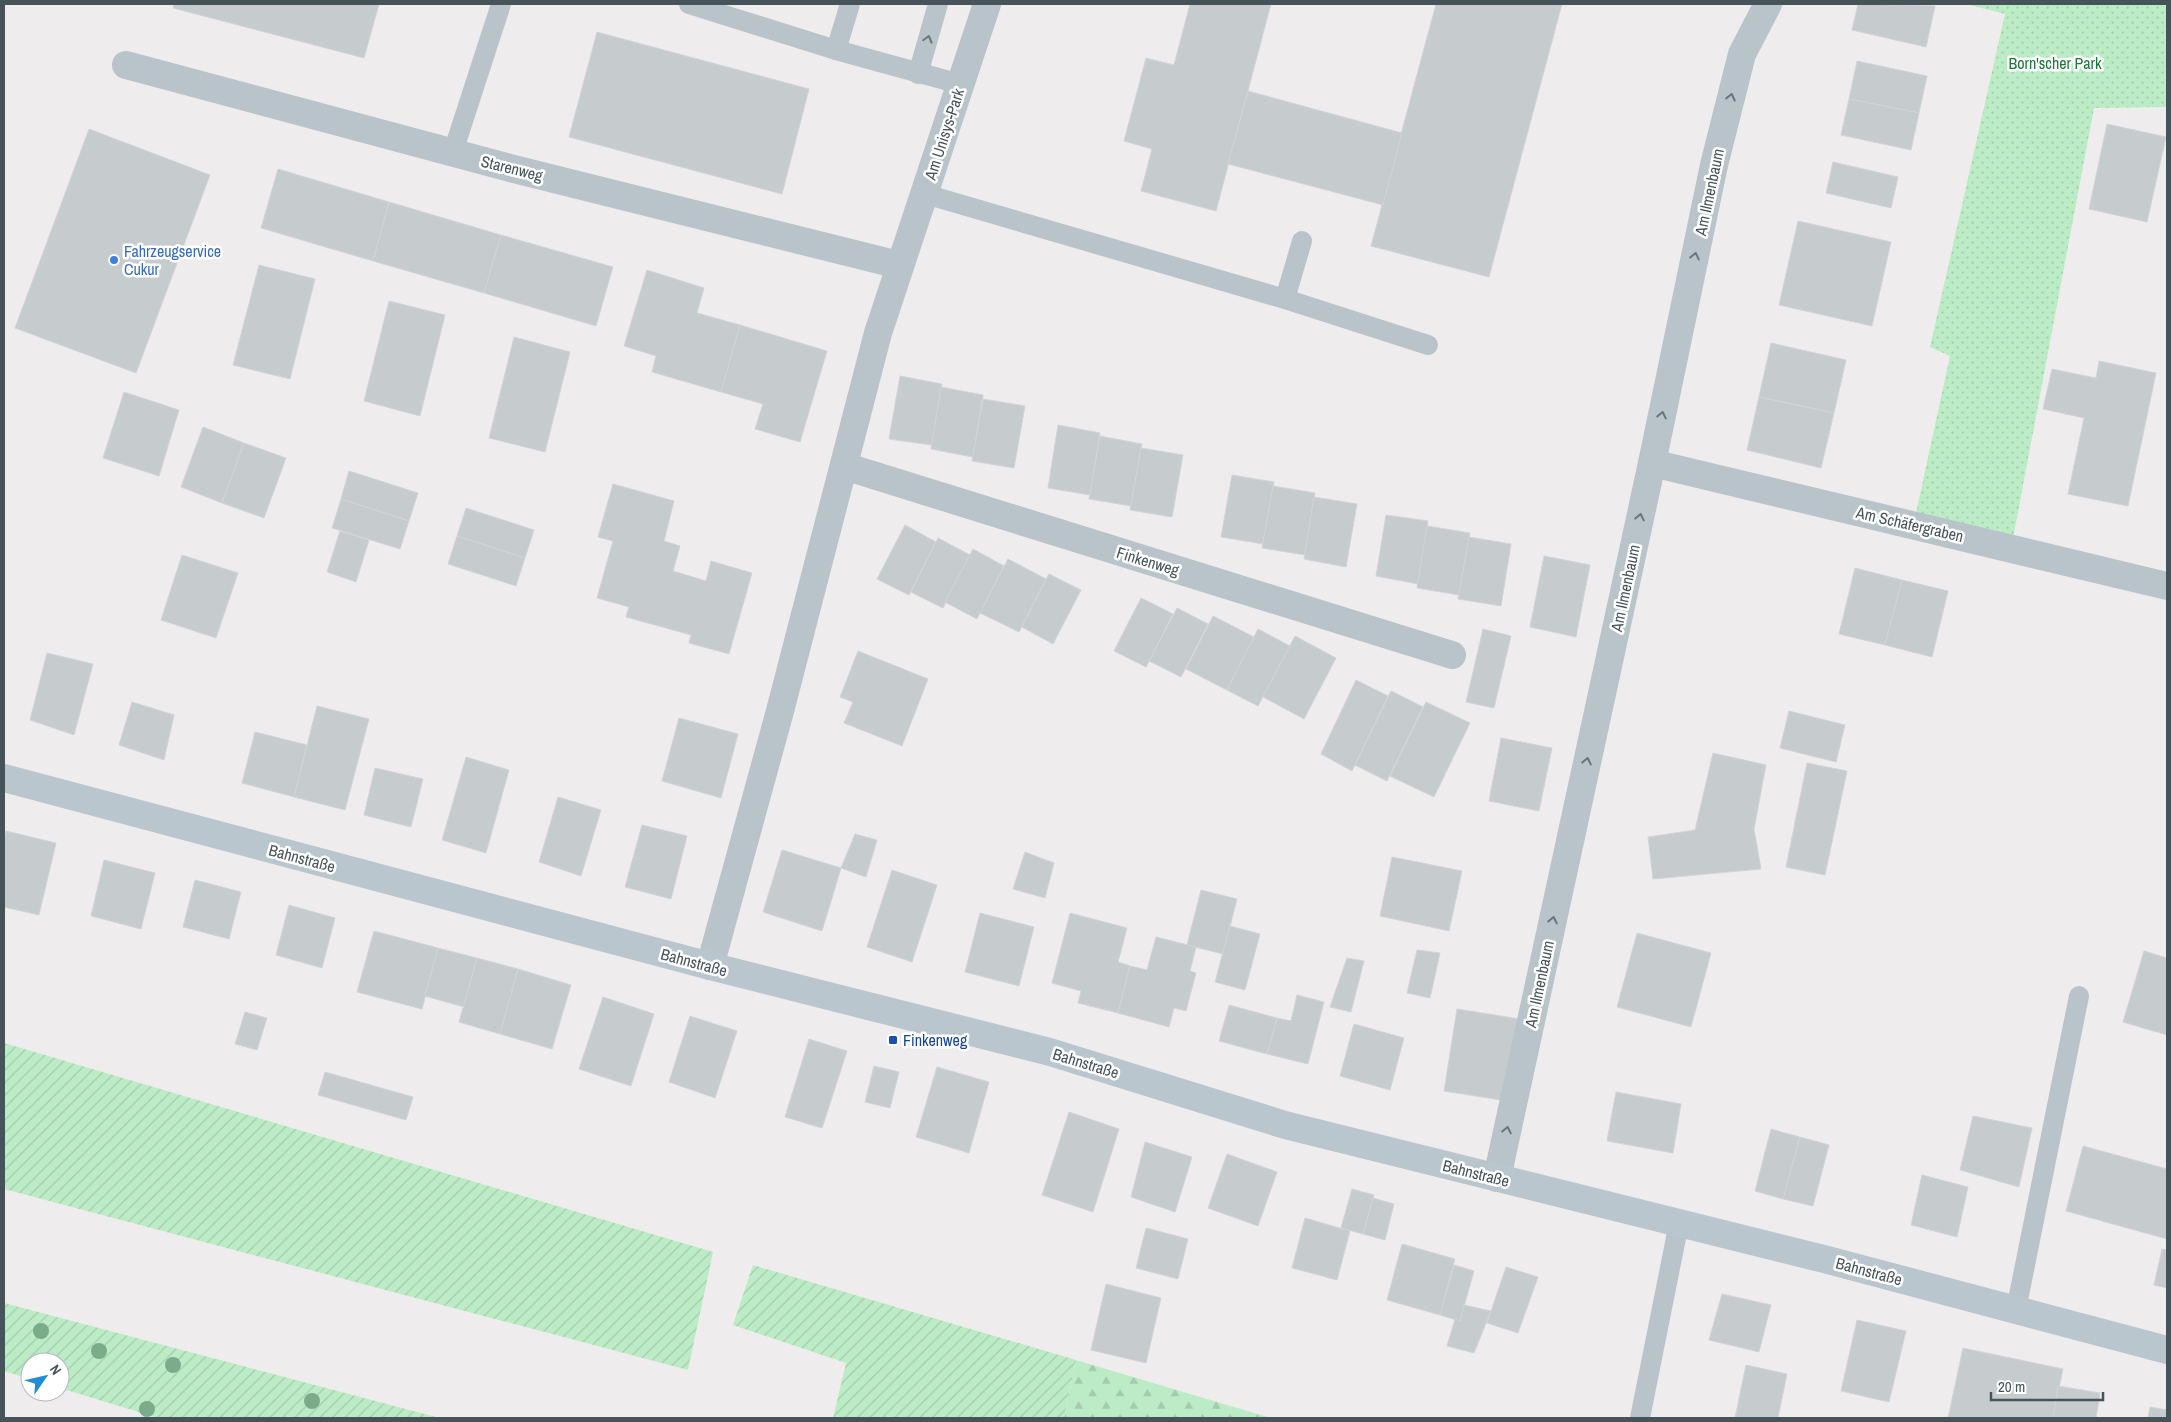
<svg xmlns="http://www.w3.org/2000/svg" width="2171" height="1422" font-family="'Archivo Narrow',sans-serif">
<defs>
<pattern id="grass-dots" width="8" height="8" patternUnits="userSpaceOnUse" patternTransform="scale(1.25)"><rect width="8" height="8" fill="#bcecc6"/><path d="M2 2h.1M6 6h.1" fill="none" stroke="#a3ccac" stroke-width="1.8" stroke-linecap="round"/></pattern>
<pattern id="forest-firs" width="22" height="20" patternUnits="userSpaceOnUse" patternTransform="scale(1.25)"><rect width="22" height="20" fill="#bcecc6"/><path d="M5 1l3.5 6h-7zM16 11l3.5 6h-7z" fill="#a3ccac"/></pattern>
<pattern id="garden-furrows" width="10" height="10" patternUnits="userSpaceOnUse" patternTransform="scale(1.25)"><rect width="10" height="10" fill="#bcecc6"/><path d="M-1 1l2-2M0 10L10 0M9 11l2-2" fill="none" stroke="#a3ccac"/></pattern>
</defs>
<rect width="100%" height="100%" fill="#efeced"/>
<!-- grass -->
<path fill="url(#grass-dots)" d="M1966,4H2167V107L2094,108L2012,544L1916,513L1950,356L1930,347L2005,14Z"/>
<!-- forest -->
<path fill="url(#forest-firs)" d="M1076,1360L1271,1418H1064Z"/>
<!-- garden -->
<g fill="url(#garden-furrows)">
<path d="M4,1043L713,1252L688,1370L4,1189Z"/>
<path d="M753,1265L1076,1360L1064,1418H833L846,1363L733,1325Z"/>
<path d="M4,1303L440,1418H158L60,1388V1362H30V1379L4,1371Z"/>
</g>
<!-- building -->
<g fill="#c6cbce" stroke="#d1d4d8">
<path d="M174,4H379L364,58L173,8Z"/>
<path d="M1190,4H1271L1216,211L1141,191L1152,149L1124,141L1146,58L1174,65Z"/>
<path d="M1436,4H1562L1489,277L1371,246Z"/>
<path d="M1858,4L1935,6L1926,47L1852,30Z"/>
<path d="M597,32L809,89L782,194L569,137Z"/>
<path d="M1857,61L1927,76L1919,113L1849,99Z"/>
<path d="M1248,91L1402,133L1383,205L1228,164Z"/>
<path d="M1849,99L1919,113L1911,150L1841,135Z"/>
<path d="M2107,124L2166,137L2147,222L2089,209Z"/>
<path d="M89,129L210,175L136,373L15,328Z"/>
<path d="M1833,162L1898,177L1891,208L1826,193Z"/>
<path d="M278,169L389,202L373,261L261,228Z"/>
<path d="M389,202L501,235L484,293L373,261Z"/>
<path d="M1798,221L1891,242L1872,326L1779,305Z"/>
<path d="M501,235L613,267L596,326L484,293Z"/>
<path d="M259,265L315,279L290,379L233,365Z"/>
<path d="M647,270L704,288L697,313L740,325L721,392L652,372L656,356L624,346Z"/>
<path d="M389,301L445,315L420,416L364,401Z"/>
<path d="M740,325L827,351L800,442L755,429L763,404L721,392Z"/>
<path d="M514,337L570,352L545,452L489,438Z"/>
<path d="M1771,343L1846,360L1834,413L1759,397Z"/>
<path d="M2099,361L2156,373L2128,506L2068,494L2084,418L2043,409L2052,369L2096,378Z"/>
<path d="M900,376L942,384L932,445L889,439Z"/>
<path d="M941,387L983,395L973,457L931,449Z"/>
<path d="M124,392L179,410L159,476L103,458Z"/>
<path d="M1759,397L1834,413L1821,468L1747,450Z"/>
<path d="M983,399L1025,406L1014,468L972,461Z"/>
<path d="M1058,425L1100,433L1090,495L1048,488Z"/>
<path d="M203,427L244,443L222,503L181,487Z"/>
<path d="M1100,436L1142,444L1131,506L1089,499Z"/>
<path d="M244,443L286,458L264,518L222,503Z"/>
<path d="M1141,448L1183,455L1172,517L1130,510Z"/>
<path d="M349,471L418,493L409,521L341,499Z"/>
<path d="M1232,475L1274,482L1263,544L1221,537Z"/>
<path d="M613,484L674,501L664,541L680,546L673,571L706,581L711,561L752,573L729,654L689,643L691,635L626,617L629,607L597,598L613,541L598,537Z"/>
<path d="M1273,486L1315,493L1305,555L1262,548Z"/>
<path d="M1314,497L1357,504L1346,567L1304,559Z"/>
<path d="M341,499L409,521L400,549L332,528Z"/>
<path d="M466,508L534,530L525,558L457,536Z"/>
<path d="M1386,515L1428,521L1418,584L1376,576Z"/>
<path d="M905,525L936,542L909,595L877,579Z"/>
<path d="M1427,526L1470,533L1459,595L1417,588Z"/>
<path d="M340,531L369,540L356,582L327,572Z"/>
<path d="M457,536L525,558L516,586L448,564Z"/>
<path d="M1469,537L1511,544L1501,606L1458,599Z"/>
<path d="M938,538L970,555L943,608L911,592Z"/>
<path d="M973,549L1004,566L977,619L945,602Z"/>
<path d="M182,555L238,573L216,638L161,620Z"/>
<path d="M1544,556L1590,565L1576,637L1530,627Z"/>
<path d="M1008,559L1046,579L1019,632L980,613Z"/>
<path d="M1855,568L1902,580L1885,645L1839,634Z"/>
<path d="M1049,574L1081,590L1053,644L1022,627Z"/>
<path d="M1902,580L1948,591L1932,657L1885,645Z"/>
<path d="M1141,598L1173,614L1146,667L1114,651Z"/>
<path d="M1177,608L1208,624L1181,677L1149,661Z"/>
<path d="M1213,616L1254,637L1227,690L1186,669Z"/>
<path d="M1258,629L1290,646L1258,706L1227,690Z"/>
<path d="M1483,629L1511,636L1494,708L1466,702Z"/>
<path d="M1295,636L1336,658L1304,719L1263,697Z"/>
<path d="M858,651L928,679L902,746L844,723L853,702L840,697Z"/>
<path d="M47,653L93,664L74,735L30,720Z"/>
<path d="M1356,680L1388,696L1352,771L1321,754Z"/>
<path d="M1391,691L1423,707L1387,781L1355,765Z"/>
<path d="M132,702L174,715L164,760L119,745Z"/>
<path d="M1426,702L1470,723L1434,797L1390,776Z"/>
<path d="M317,706L369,719L345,810L294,797Z"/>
<path d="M1789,711L1845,725L1836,762L1780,748Z"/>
<path d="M679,718L738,734L721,798L662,781Z"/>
<path d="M255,732L307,745L294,797L242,783Z"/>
<path d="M1501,738L1552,748L1539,811L1489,801Z"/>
<path d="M1713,753L1766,765L1754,829L1761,869L1653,879L1648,837L1695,830Z"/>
<path d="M466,757L509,770L486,853L442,840Z"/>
<path d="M1807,763L1847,771L1825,875L1786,867Z"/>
<path d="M375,768L423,779L411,827L364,815Z"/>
<path d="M558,797L601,810L581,876L539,862Z"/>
<path d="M642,825L687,836L671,899L625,887Z"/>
<path d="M6,831L56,843L39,915L4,907V841Z"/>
<path d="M855,834L877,840L866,877L841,868Z"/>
<path d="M782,850L841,868L822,931L763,912Z"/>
<path d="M1025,852L1054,863L1045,898L1013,889Z"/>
<path d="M1392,857L1462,871L1449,931L1380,916Z"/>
<path d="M104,860L155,873L141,929L91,916Z"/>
<path d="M892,870L937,885L912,962L867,947Z"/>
<path d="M195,880L241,892L229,939L183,927Z"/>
<path d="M1201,890L1237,899L1223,954L1187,945Z"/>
<path d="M289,905L335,918L322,968L276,955Z"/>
<path d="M980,913L1034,927L1019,986L965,972Z"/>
<path d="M1070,913L1127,928L1118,962L1130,966L1118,1013L1078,1003L1081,991L1052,983Z"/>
<path d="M1230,926L1260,934L1245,990L1215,982Z"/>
<path d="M374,931L438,948L422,1009L357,992Z"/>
<path d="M1637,933L1711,953L1691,1027L1617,1007Z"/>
<path d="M1156,937L1196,947L1190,971L1196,973L1186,1011L1174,1008L1169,1027L1118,1013L1130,966L1147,970Z"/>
<path d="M438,948L477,958L464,1007L425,996Z"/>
<path d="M1417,950L1440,953L1430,998L1407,993Z"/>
<path d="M2144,951L2167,958V1035L2123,1022Z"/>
<path d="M477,958L518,969L500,1034L459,1022Z"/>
<path d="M1347,958L1364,961L1351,1012L1330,1007Z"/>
<path d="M518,969L571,985L552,1049L500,1034Z"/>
<path d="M1297,995L1324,1002L1308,1064L1267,1054L1277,1018L1291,1021Z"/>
<path d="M603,997L654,1014L631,1086L579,1069Z"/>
<path d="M1229,1005L1277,1018L1267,1054L1219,1041Z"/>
<path d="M1457,1009L1520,1019L1507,1101L1444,1091Z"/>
<path d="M245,1012L267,1018L257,1050L235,1044Z"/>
<path d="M690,1016L737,1031L715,1098L669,1082Z"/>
<path d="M1354,1024L1404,1038L1390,1090L1340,1076Z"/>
<path d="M809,1039L847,1051L822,1128L785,1117Z"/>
<path d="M874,1066L899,1072L890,1108L865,1102Z"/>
<path d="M937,1067L989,1082L969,1153L916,1137Z"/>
<path d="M325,1072L413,1097L406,1120L318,1095Z"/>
<path d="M1616,1092L1681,1104L1673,1153L1607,1141Z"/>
<path d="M1069,1112L1119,1129L1093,1212L1042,1195Z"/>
<path d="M1973,1116L2032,1128L2019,1187L1960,1170Z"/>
<path d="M1771,1129L1800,1137L1783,1199L1755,1191Z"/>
<path d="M1800,1137L1829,1145L1813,1206L1783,1199Z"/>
<path d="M1145,1142L1192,1157L1175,1212L1131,1197Z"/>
<path d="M2083,1146L2167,1169V1239L2066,1211Z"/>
<path d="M1227,1154L1277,1172L1258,1226L1208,1208Z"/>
<path d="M1922,1175L1968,1187L1957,1237L1911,1225Z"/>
<path d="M1352,1189L1374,1195L1363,1234L1341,1228Z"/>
<path d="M1373,1198L1394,1204L1385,1240L1363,1234Z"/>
<path d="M1305,1218L1350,1231L1337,1280L1292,1268Z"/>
<path d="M1146,1228L1188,1239L1178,1279L1136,1268Z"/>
<path d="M1402,1244L1455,1259L1440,1315L1387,1300Z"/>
<path d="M2162,1249L2167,1250V1288L2154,1285Z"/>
<path d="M1454,1265L1474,1271L1460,1321L1440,1315Z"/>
<path d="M1506,1267L1538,1277L1518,1333L1487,1323Z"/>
<path d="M1106,1284L1161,1298L1146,1363L1091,1350Z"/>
<path d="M1722,1294L1771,1305L1759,1352L1709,1340Z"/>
<path d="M1464,1305L1491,1311L1474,1353L1447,1346L1455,1319L1460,1321Z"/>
<path d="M1857,1320L1906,1331L1889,1402L1841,1391Z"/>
<path d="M1963,1348L2063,1369L2053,1418H1948Z"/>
<path d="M1746,1365L1787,1374L1778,1418H1735Z"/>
<path d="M2058,1386L2100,1393L2096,1418H2053Z"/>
<path d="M2150,1407L2167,1410V1418H2148Z"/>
</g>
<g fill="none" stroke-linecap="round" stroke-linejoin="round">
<!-- lane -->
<g stroke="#b8c4c9" stroke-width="20">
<path d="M689,4L836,50L960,84"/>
<path d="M836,50L850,4"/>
<path d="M918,74L938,4"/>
<path d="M453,152L501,4"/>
<path d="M925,194L1285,299L1302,241"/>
<path d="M1285,299L1428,345"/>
<path d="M2016,1310L2079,996"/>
<path d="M1640,1418L1679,1223"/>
</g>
<!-- street -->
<g stroke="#b8c4c9" stroke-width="28">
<path d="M126,65L510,168L899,265"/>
<path d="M1652,463L2167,586"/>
<path d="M844,466L1452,655"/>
<path d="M710,966L780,711L878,333L987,4"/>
<path d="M1497,1178L1652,463L1714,165L1742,54L1768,4"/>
</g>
<!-- secondary -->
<path stroke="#b9c6ce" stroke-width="28" d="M4,778L710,966L1050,1052L1285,1125L1824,1259L2167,1350"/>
</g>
<!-- trees -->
<g fill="#7aab8a">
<circle cx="41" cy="1331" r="8"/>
<circle cx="99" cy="1351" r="8"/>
<circle cx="173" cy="1365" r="8"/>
<circle cx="312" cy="1401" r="8"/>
<circle cx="147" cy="1409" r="8"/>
</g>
<!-- one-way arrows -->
<defs><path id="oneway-chevron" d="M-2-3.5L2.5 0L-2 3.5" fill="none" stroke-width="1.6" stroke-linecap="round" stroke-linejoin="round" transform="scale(1.25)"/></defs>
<g stroke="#68757b">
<use href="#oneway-chevron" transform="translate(928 39) rotate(-74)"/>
<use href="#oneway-chevron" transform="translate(1731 97) rotate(-76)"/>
<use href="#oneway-chevron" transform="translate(1695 256) rotate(-78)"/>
<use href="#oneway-chevron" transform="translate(1662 415) rotate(-78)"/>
<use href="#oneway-chevron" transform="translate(1640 517) rotate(-78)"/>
<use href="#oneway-chevron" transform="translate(1587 761) rotate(-78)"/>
<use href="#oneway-chevron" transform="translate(1553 920) rotate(-78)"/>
<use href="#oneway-chevron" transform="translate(1507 1130) rotate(-78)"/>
</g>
<!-- markers -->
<circle fill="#3f7fe0" stroke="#fff" stroke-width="2" cx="114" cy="260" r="5"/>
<rect fill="#1a4fb4" stroke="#fff" stroke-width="2" x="888" y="1035" width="10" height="10" rx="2.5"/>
<g text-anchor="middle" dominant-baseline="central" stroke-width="5" stroke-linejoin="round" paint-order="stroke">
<!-- park labels -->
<g font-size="16" fill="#1b7639" stroke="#fff">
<text x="2055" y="63">Born'scher Park</text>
</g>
<!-- street labels -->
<g font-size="16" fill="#465359" stroke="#fff">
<text transform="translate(944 134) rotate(-72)">Am Unisys-Park</text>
<text transform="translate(512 168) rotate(14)">Starenweg</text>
<text transform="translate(1709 192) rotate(-78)">Am Ilmenbaum</text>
<text transform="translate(1910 524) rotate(13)">Am Schäfergraben</text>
<text transform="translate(1148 561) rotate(17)">Finkenweg</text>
<text transform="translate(1625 588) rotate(-78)">Am Ilmenbaum</text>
<text transform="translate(302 858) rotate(15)">Bahnstraße</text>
<text transform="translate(694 962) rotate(15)">Bahnstraße</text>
<text transform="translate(1539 984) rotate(-78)">Am Ilmenbaum</text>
<text transform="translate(1086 1063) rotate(17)">Bahnstraße</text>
<text transform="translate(1476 1173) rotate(14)">Bahnstraße</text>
<text transform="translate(1869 1271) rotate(15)">Bahnstraße</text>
</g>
<!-- shop labels -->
<g font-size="16" fill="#366cbe" stroke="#fff" text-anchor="start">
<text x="124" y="251">Fahrzeugservice<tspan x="124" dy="18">Cukur</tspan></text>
</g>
<!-- transit labels -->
<g font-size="16" fill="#164399" stroke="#fff" text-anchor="start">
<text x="903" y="1040">Finkenweg</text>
</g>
</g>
<!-- border -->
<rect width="2171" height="1422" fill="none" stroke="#465359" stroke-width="10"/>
<!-- north arrow -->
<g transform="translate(45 1377) rotate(56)"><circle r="24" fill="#ffffff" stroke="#b5babd"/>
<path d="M0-4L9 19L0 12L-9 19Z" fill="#218ed4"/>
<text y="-8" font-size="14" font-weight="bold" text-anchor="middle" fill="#465359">N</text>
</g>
<!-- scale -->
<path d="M1991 1392v8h112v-8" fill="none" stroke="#465359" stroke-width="2.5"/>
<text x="1998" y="1392" font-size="15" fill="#465359" stroke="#ffffff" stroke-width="4" paint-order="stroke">20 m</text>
</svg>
